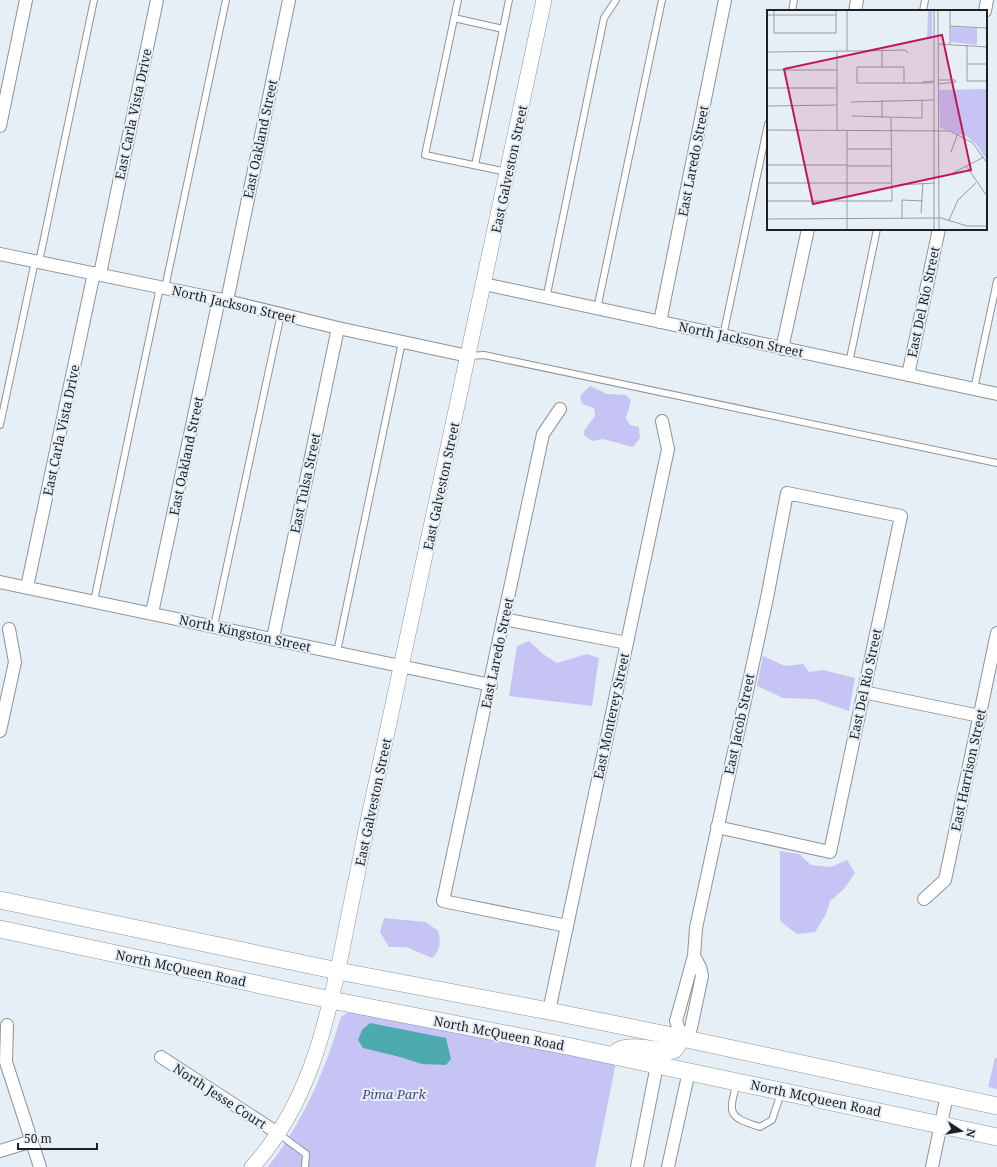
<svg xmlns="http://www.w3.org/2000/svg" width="997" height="1167" font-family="'Noto Serif',serif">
<rect width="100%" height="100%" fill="#e6eff6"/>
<!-- green -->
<g fill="#c6c4f4">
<path d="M590,386L607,394L626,395L631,401L626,418L630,425L639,427L640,438L633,447L603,439L592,441L585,436L583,432L595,416L594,408L582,404L580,396Z"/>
<path d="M529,641L543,654L557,663L587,654L599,658L592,706L509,696L517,646Z"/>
<path d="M763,656L785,666L803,664L809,672L823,670L855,678L849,711L814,699L783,698L757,686Z"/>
<path d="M780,851L799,854L811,865L831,867L847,860L855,873L843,890L830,901L826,914L815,932L797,934L780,921Z"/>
<path d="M384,918L426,922L438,931C441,941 441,951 432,958L406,947H389L380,932Z"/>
<path d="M348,1012L616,1062L595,1167H268C303,1122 325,1071 341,1017Z"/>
<path d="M995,1058H997V1089L988,1087Z"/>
</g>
<!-- water -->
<path fill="#4daaae" d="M370,1023L446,1038L451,1059L446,1065L422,1064L400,1057L363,1048L358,1040L362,1030Z"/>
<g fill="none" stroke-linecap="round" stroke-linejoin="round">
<!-- service casing -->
<g stroke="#8c949a" stroke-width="8">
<g id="service">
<path d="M458,0L425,155L507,172"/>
<path d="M792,11L794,0"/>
<path d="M923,11L925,0"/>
<path d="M454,18L503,29"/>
<path d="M475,165L509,0"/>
<path d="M39,262L94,0"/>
<path d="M165,288L226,0"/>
<path d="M546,299L604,18L616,0"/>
<path d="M597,309L662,0"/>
<path d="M723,336L768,124"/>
<path d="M468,356L484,355L997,463"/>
<path d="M849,363L877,229"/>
<path d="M974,389L997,281"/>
<path d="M0,425L35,261"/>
<path d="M94,601L160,287"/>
<path d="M214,626L281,314"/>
<path d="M337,652L402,342"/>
<path d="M737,1083C728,1114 728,1117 760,1127L772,1120L781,1093"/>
<path d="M279,1134L306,1154L305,1167"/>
</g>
</g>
<!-- minor casing -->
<g stroke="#8c949a" stroke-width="14">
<g id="minor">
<path d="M855,11L857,0"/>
<path d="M985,11L987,0"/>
<path d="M0,126L26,0"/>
<path d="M0,254L227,301L338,328L468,356"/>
<path d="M100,274L157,0"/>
<path d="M484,284L997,394"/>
<path d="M227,301L289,0"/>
<path d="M660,322L725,0"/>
<path d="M782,349L808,229"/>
<path d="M908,375L939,229"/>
<path d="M560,409L543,434L443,901L567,926"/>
<path d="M0,582L491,685"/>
<path d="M27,587L94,273"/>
<path d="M152,613L219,299"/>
<path d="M503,619L627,643"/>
<path d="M273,638L338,328"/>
<path d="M863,692L980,716"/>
<path d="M0,731L15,662L9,629"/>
<path d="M924,899L945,880L997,633"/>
<path d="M694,956L700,967L702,976L691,1028L682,1038L676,1021L694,956L696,928L767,598L787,493L901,516L830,852L717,827"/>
<path d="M549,1011L668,449L662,421"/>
<path d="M7,1025L6,1062L40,1167"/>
<path d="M161,1057L279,1134"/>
<path d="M0,1151L32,1141"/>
<path d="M637,1167L657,1065"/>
<path d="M668,1167L689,1071"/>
<path d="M932,1167L947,1095"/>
</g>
</g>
<!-- tertiary casing -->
<g stroke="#8c949a" stroke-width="16">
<path id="tertiary" d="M252,1167C308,1106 327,1024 343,945C350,908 358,872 365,835L544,0"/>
</g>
<!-- secondary casing -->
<g stroke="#8c949a" stroke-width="18">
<g id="secondary">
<path d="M0,900L338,971L549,1011L682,1038L997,1106"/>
<path d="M0,929L331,1000L567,1046L997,1137"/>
<path d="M618,1051C634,1043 656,1053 674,1050L682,1038"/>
</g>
</g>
<!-- service -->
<use href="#service" stroke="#fff" stroke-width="6"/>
<!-- minor -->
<use href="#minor" stroke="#fff" stroke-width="12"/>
<!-- tertiary -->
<use href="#tertiary" stroke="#fff" stroke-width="15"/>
<!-- secondary -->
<use href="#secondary" stroke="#fff" stroke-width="17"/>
</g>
<g text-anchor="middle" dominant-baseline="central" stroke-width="4" stroke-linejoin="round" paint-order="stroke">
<!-- street labels -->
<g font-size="13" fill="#1e2124" stroke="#e6eff6">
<text transform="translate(133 114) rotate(-78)">East Carla Vista Drive</text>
<text transform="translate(260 139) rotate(-78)">East Oakland Street</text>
<text transform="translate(693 161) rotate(-79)">East Laredo Street</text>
<text transform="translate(509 169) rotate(-78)">East Galveston Street</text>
<text transform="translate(923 302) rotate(-78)">East Del Rio Street</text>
<text transform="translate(234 304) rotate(13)">North Jackson Street</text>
<text transform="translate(741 339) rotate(12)">North Jackson Street</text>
<text transform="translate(61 430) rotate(-78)">East Carla Vista Drive</text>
<text transform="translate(186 456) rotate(-78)">East Oakland Street</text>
<text transform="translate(305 483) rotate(-78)">East Tulsa Street</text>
<text transform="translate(441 486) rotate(-78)">East Galveston Street</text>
<text transform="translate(245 633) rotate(12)">North Kingston Street</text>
<text transform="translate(497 653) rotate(-78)">East Laredo Street</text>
<text transform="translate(865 684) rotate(-78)">East Del Rio Street</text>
<text transform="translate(611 716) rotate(-78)">East Monterey Street</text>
<text transform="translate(739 724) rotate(-78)">East Jacob Street</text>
<text transform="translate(968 770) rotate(-78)">East Harrison Street</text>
<text transform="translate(373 802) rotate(-78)">East Galveston Street</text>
<text transform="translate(181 968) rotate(12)">North McQueen Road</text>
<text transform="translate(499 1033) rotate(11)">North McQueen Road</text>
<text transform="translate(220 1096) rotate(33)">North Jesse Court</text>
<text transform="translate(816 1098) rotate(12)">North McQueen Road</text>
</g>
<!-- park labels -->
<g font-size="13" font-style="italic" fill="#4e438d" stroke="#e6eff6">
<text x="394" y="1094">Pima Park</text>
</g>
</g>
<!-- overview -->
<g transform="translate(767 10)">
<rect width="220" height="220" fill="#e6eff6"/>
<path d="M165,0V29L160,28L161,2ZM184,17L210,18V35L184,32ZM220,79V150L209,134L199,126L173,118L172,80Z" fill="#c6c4f4"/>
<path fill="none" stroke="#969da2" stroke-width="1" d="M7,0V23H69V0M167,0V220M171,0L172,220M0,5H69M183,16L220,18M171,34L220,37M183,34V0M200,35V71H220M115,40V57M80,41V0M91,41L138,40L141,43M0,42L91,41M200,54H220M0,60H70M171,70H188L189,72L171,74M155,72L167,71M137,73V57H90V73H165L167,71M0,78H70M115,90V108M84,92L167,90M0,96L70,95M85,106L155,108V90M0,120L183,121L206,133L220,153M70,120V42M80,139H124M184,142L191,123M0,155H80M80,156H124M200,157L220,186M184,164L217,147M0,173H80M80,173H124M131,175L168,173M0,191H125L124,108M154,203L156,173M135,208V190L156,191M0,209L174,208L200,216H220M182,210L191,190L209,173M80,220V120"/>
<path fill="#c2185b" fill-opacity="0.15" stroke="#c2185b" stroke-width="2" d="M175,25L204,160L46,194L17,59Z"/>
<rect width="220" height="220" fill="none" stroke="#1e2124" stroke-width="2"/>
</g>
<!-- north arrow -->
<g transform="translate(961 1131) rotate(102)" stroke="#e6eff6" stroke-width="3" paint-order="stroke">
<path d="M0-3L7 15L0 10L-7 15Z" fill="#1e2124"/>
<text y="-6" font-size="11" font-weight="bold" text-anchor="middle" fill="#1e2124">N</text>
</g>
<!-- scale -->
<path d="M18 1143v6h79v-6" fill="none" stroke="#1e2124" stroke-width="2"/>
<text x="24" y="1143" font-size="12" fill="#1e2124" stroke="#e6eff6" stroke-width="3" paint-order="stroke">50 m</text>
</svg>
